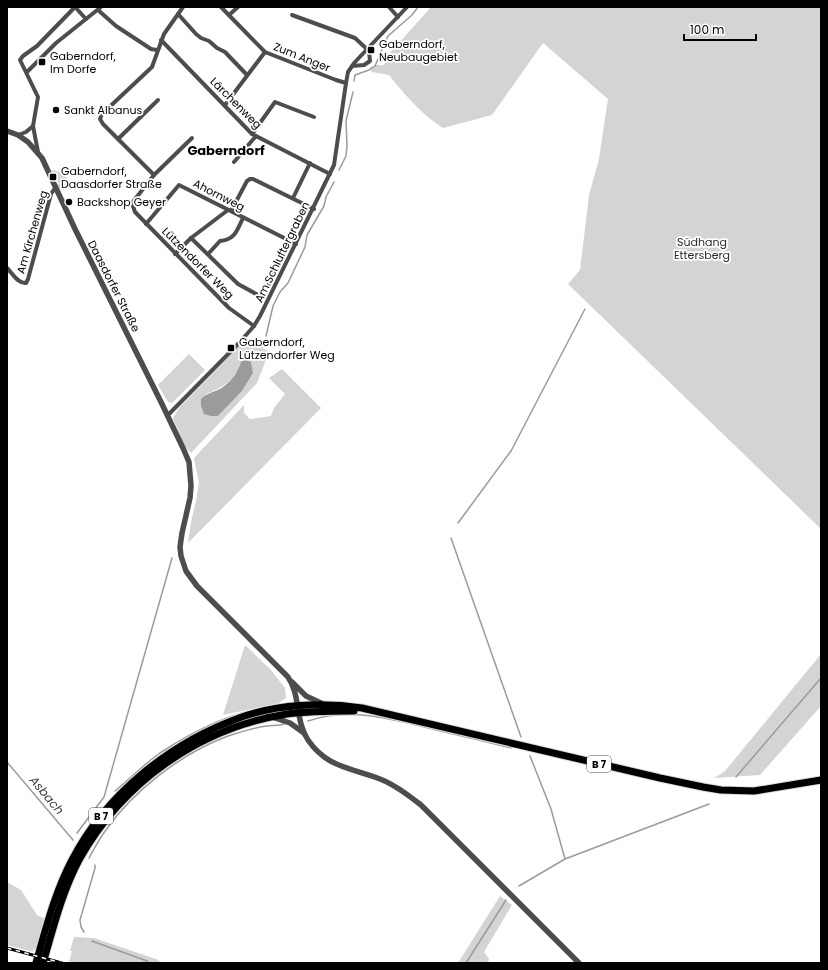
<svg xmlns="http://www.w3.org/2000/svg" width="828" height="970" font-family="Poppins,sans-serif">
<rect width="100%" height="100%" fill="#fff"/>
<!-- green -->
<g fill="#d4d4d4" fill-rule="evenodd">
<path d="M431,7H821V529L568,284L580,270L589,195L599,159L608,99L543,43L492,115L443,128C421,114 405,95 389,75L372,72L369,68L375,65H384L389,54Z"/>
<path d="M53,170C61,172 67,175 70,183L67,189L62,191L61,188L60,189L57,185L59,184L58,181H56L52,171Z"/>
<path d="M247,338L269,352L257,383L191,453L185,447L173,418L179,408ZM241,362H251L253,373L242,391L218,416L206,394C224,387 234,381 241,362Z"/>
<path d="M189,354L205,370L172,403L168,402L158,385Z"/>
<path d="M282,369L321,408L188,543L191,522L196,501L199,483L194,458L244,405V413L250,419L271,416L274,408L285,394L269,378Z"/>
<path d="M245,645L271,670L285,688L286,698L279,703L223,715Z"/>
<path d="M821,654V706L760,775L714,778L725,771Z"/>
<path d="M7,882L21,890L37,915L46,919L37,950L34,949L33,952L7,945Z"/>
<path d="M500,896L512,905L484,952L489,959L488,963H458Z"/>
<path d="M74,937L94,938L156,959L163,963L69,962L72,951H70Z"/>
</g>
<!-- water -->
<path fill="#9b9b9b" d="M245,359L251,362L253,373L242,391L218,416H211L204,414L201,406V399C208,392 216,392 223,387C232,381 238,371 241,362Z"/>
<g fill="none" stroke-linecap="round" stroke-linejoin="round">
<!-- stream -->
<g stroke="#9b9b9b" stroke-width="1.5">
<path d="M354,81L355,75L369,70L375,66L388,36L412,15L418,7"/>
<path d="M339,170L346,156L347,146L346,121L353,92"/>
<path d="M266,336L273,306L280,292L288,283L305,247L307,235L324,206L326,197L334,182"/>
<path d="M458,523L511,451L585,309"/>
<path d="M451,538L521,737"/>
<path d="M271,706L281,704"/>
<path d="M308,721C351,706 397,720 440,731C463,736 487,742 511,748"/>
<path d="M7,762L73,840"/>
<path d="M736,777L821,678"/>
<path d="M115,791C130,779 144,764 160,753C186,736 220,718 250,711"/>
<path d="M77,833L104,797L172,558"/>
<path d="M89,858C94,849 99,839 106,830C134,790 182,753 228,736C240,732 253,728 266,726C272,725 279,726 284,724"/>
<path d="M565,859L709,804"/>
<path d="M519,886L565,859L551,809L530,756"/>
<path d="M84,932L81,927L80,920L95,868V865"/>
<path d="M92,941L147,961L149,963"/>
<path d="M466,963L506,900"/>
</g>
<!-- primary casing -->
<g stroke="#dbdbdb" stroke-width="9">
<g id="primary">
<path d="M36,963C46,928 55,892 72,860C106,794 170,743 239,718C277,704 323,702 362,708L660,778L703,787L721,790L754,791L821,780"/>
<path d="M43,963C53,929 62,892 79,860C123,782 199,728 287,714C309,711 332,711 354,711"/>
</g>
</g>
<!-- minor -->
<g stroke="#4d4d4d" stroke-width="4">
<path d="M75,7L86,19"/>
<path d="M183,7L164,34L152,67L102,114L100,119L103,124L154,175L132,203L135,212L229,308L254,326"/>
<path d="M221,7L265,52L336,80L346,83"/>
<path d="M389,7L398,17"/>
<path d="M98,10L116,26L151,49L157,50"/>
<path d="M178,14L196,34L201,38L209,41L217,48L225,52L247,75"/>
<path d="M229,15L238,7"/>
<path d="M292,15L355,38L369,51L370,61L364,65L352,66"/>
<path d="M161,40L252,134L330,174"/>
<path d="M27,72L56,43L101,7"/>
<path d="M225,105L265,52"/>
<path d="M252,134L275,102L314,117"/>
<path d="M18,135L26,132L33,126"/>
<path d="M118,139L158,100"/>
<path d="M38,152L33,126L38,97L20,60L23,56L37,46L75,7"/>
<path d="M234,162L256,136"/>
<path d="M154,175L192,138"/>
<path d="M293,198L310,163"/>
<path d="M231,211L247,181L250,179H253L314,209"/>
<path d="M146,224L179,185L296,244"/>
<path d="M191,238L238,284L258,295H261L264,294L290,241"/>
<path d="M175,254L191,238L228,210"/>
<path d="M208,254L220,241C235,240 237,230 243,218"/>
<path d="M7,268C12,273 18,284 26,283L28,279L51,194L55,188"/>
<path d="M168,415L239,343L254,326L260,316L334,165L346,83L348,72L355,62L407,7"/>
</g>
<!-- tertiary -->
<g stroke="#4d4d4d" stroke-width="5.5">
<path d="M7,131L18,135L28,142L42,158L75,229L161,402L183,448L189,462L191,486L190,498L182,533L180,547L181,556L186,571L197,586L288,677C301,696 295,721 308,740C327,768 352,768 380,779C395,785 408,795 421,805L579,963"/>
<path d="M292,682L306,696L321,703"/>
<path d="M275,718L290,723L304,733"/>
</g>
<!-- primary -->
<use href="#primary" stroke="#000" stroke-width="7"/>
<!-- rail casing -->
<g stroke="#000" stroke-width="3">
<path id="rail" d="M7,948L62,963"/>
</g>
<!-- rail -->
<use href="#rail" stroke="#fff" stroke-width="1.5" stroke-dasharray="4.5" stroke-linecap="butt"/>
</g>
<!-- markers -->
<g fill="#000" stroke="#fff" stroke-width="1.5">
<rect x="367" y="46" width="8" height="8" rx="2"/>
<rect x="38" y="58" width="8" height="8" rx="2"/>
<circle cx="56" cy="110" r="4"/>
<rect x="49" y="173" width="8" height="8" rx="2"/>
<circle cx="69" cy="202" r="4"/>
<rect x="227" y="344" width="8" height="8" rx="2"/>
</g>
<g text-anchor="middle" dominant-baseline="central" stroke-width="3.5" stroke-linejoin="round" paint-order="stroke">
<!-- shield labels -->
<g fill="#fff" stroke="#4c4c4c" stroke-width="1">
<rect x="587" y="756" width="24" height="16" rx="3"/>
<rect x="89" y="808" width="24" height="16" rx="3"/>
</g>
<g font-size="10" font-weight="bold" fill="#000">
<text x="599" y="764">B 7</text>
<text x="101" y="816">B 7</text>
</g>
<!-- poi labels -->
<g font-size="11" fill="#000" stroke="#fff" text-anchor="start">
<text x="379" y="44">Gaberndorf,<tspan x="379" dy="13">Neubaugebiet</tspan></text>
<text x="50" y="56">Gaberndorf,<tspan x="50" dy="13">Im Dorfe</tspan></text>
<text x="64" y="110">Sankt Albanus</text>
<text x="61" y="171">Gaberndorf,<tspan x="61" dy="13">Daasdorfer Straße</tspan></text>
<text x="77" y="202">Backshop Geyer</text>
<text x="239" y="342">Gaberndorf,<tspan x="239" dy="13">Lützendorfer Weg</tspan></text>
</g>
<!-- street labels -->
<g font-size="11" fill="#000" stroke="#fff">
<text transform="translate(302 57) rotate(22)">Zum Anger</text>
<text transform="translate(236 103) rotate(45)">Lärchenweg</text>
<text transform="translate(219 195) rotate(27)">Ahornweg</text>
<text transform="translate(32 232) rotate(-74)">Am Kirchenweg</text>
<text transform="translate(282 252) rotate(-64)">Am Schluftergraben</text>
<text transform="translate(198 263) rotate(45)">Lützendorfer Weg</text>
<text transform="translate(114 286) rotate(63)">Daasdorfer Straße</text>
</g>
<!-- park labels -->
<g font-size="11" fill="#2b2b2b" stroke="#fff">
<text x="702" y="242">Südhang<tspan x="702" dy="13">Ettersberg</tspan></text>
</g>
<!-- water labels -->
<g font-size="12" font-style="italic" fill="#3c3c3c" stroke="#fff">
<text transform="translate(47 795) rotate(50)">Asbach</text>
</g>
<!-- quarter labels -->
<g font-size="13" font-weight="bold" fill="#000" stroke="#fff">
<text x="226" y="150">Gaberndorf</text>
</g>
</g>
<!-- border -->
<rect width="828" height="970" fill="none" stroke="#000000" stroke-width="16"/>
<!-- scale -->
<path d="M684 34v6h72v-6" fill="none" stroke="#000000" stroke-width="2"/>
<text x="690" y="34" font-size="12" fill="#000000" stroke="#ffffff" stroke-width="3" paint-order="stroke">100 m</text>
</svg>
